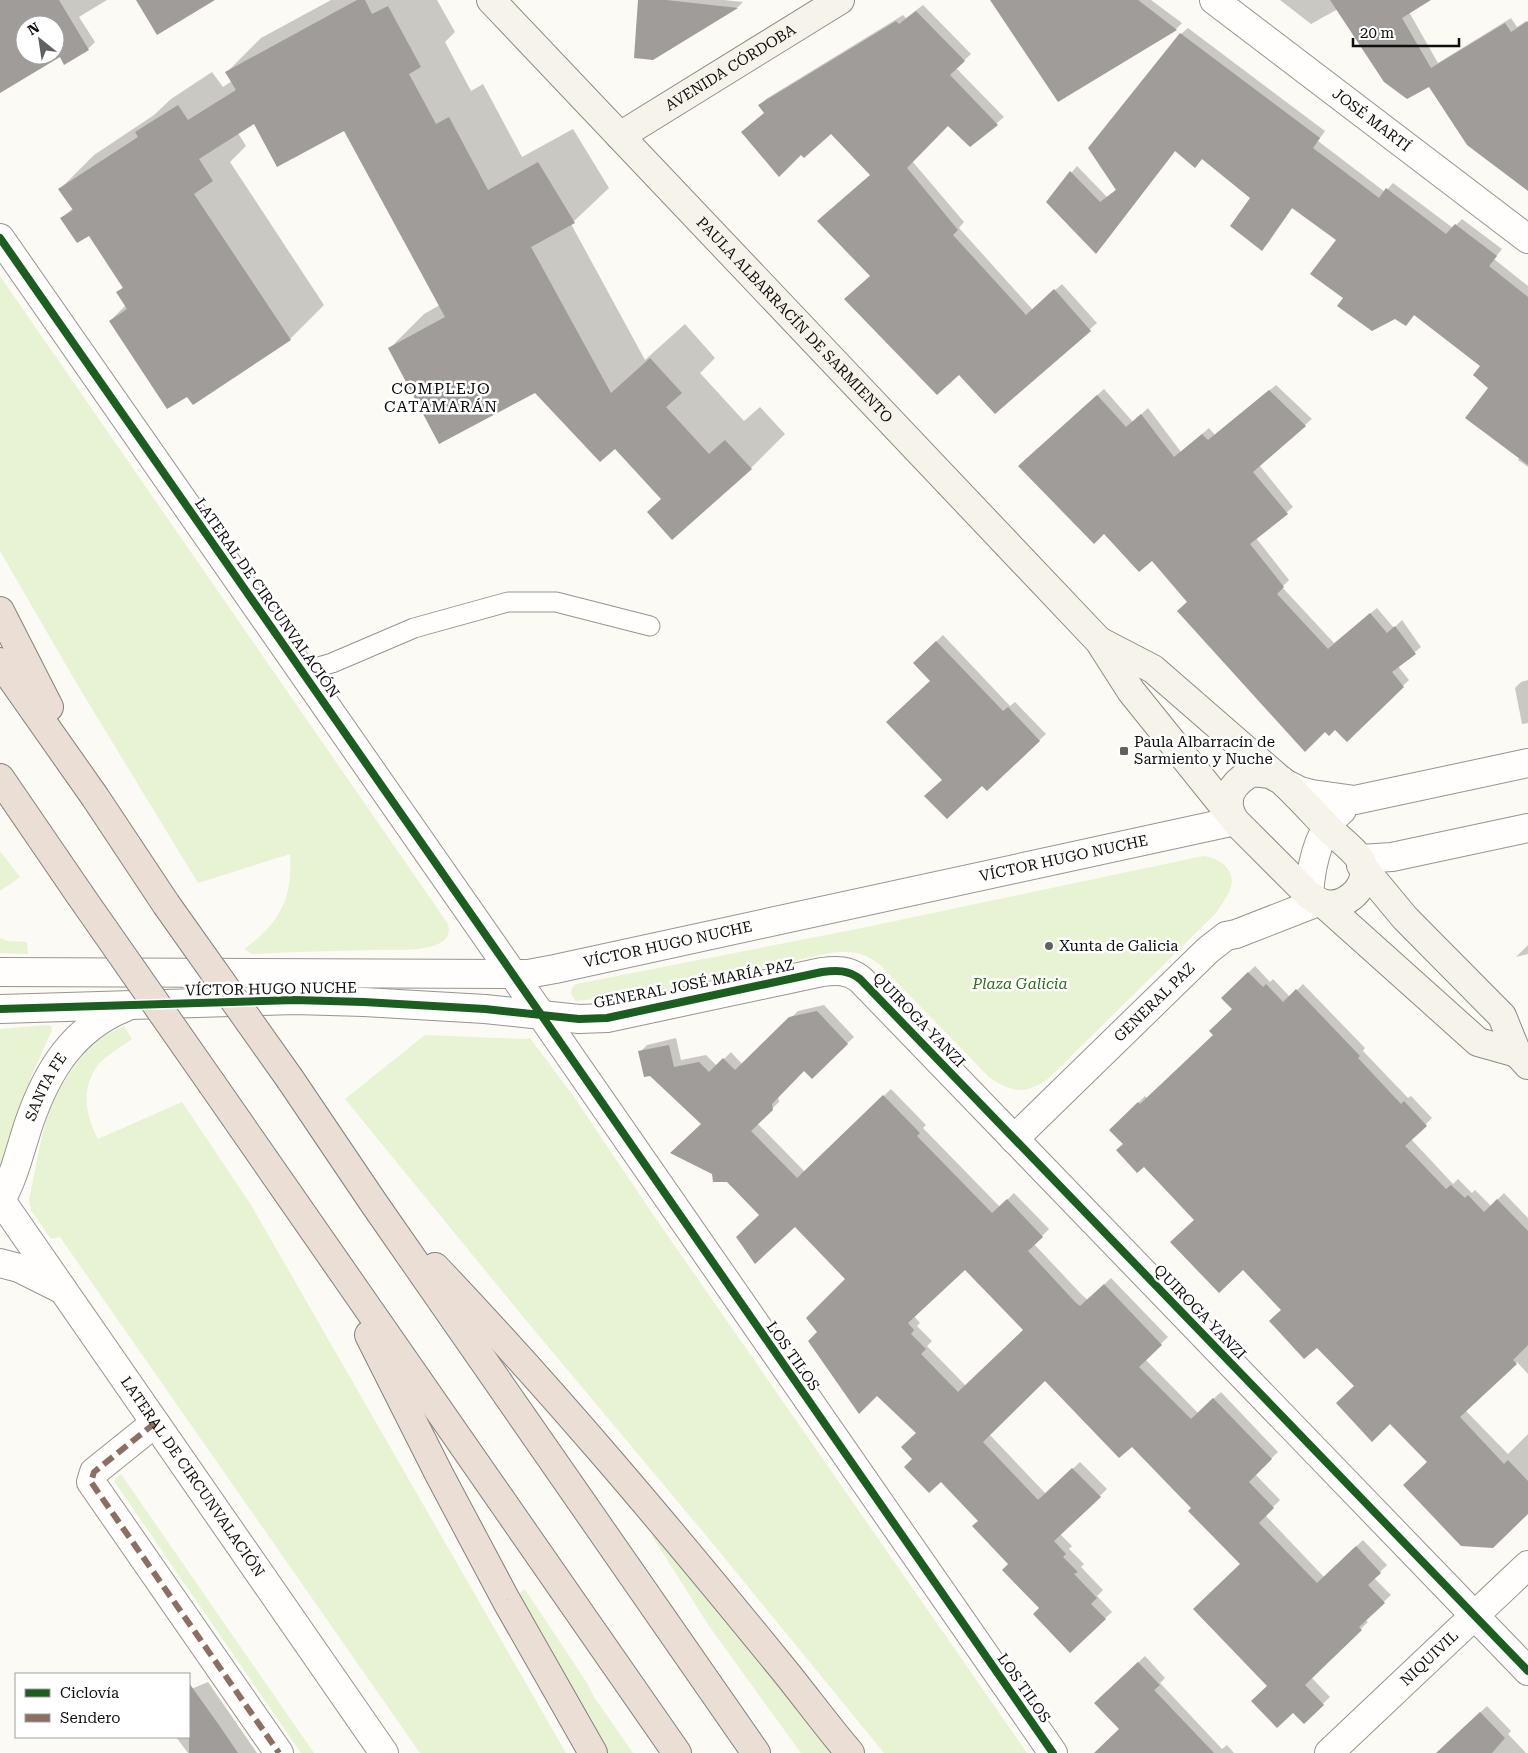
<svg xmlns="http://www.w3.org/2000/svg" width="1528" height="1753" font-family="'Roboto Serif',serif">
<rect width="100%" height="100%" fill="#fcfaf4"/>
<!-- green -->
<g fill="#e7f3d2">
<path d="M0,276L448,924C450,932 448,939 440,943C425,952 393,949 375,950C334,951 293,952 252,954L244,949C280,923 293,898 290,854L198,883L77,684L0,551Z"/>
<path d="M0,851L20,877L0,891Z"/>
<path d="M1203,856C1213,857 1220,860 1227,868C1240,883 1224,901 1215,914L1049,1078C1026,1095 1012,1093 989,1077L879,964C861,951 851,951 830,953L650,993L576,1001L571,994L572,988L576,984L867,927Z"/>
<path d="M0,938L8,941L27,942L28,954L0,953Z"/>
<path d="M47,1025L51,1026L52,1030L31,1077L2,1163L0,1164V1029Z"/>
<path d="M124,1026L132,1039C121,1047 107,1055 98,1065C81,1087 85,1116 98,1139L182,1102L251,1205L566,1753H420L60,1237L51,1239L31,1210L29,1200C35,1173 39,1144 47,1118C55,1093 77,1057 97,1041C105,1035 115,1030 124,1026Z"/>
<path d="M425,1035L525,1039L530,1038L574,1097L654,1216L1027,1753H884L714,1545L525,1319L345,1099Z"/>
<path d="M121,1474L314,1753H301L114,1481Z"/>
<path d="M653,1534H654L835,1753H801L709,1626L652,1536Z"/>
<path d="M524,1589L526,1591L587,1683L594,1697L633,1753H606L518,1595Z"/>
</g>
<!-- shadow -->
<g fill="#0003" fill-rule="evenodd">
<path d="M0,0H107L79,17L95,42L88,49L64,63L60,56L0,91ZM25,25H55V55H25Z"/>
<path d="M331,0H437L455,32L445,42L471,91L483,84L522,157L573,129L609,188L571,224L645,360L685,324L715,358L700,373L744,421L760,407L785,434L751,468L662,499L615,447L536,392L390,348L424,314L440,305L345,129L254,123L238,133L246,146L230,162L324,305L290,339L188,395L110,321L126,305L118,292L124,286L89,235L62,218L73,208L60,189L94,155L154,115L171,99L212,72L223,87L232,81L227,72L261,38Z"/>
<path d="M639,0H724L743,2L738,7L653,58Z"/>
<path d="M992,0H1151L1182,23L1176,29L1058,101Z"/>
<path d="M1280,0H1428L1409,12L1438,63L1511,18L1517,27L1526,21L1528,23V189L1429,85L1338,9L1311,24Z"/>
<path d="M923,5L971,54L956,68L1004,117L970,146L948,124L912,161L964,222L959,228L1033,310L1062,284L1097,323L995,413L871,275L872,175L831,132L765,112L759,106L766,99L903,15L906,18Z"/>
<path d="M1188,28L1325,131L1318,141L1385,192L1393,183L1453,228L1462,219L1502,249L1494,259L1528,286V467L1518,460L1520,457L1482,366L1415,314L1406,325L1395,317L1345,298L1338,240L1293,207L1268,243L1262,249L1252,198L1203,158L1195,166L1176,150L1102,246L1047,202L1077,166L1107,197L1117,189L1181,34Z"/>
<path d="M1276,385L1312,419L1259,465L1293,507L1256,538L1289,580L1282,587L1334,643L1377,608L1394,628L1402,620L1421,647L1398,666L1409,680L1347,740L1335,729L1325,730L1188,602L1152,559L1104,533L1026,460L1104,389L1133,422L1148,408L1181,452L1209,428L1215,435Z"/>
<path d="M943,635L1010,706L1015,702L1046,734L987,789L982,784L943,779L931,681L914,663Z"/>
<path d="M1528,680V723L1522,724L1515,688L1521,682Z"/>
<path d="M1528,945V954L1516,957Z"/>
<path d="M1255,966L1270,982L1273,979L1290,997L1303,984L1365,1048L1363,1051L1408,1098L1411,1096L1432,1118L1411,1139L1453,1184L1458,1179L1472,1193L1475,1190L1491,1206L1504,1193L1528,1218V1374L1517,1362L1465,1410L1508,1454L1528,1434V1513L1429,1462L1111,1130L1145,1096L1148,1099L1215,1035L1234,1009L1223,998Z"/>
<path d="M824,1005L854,1037L812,1077L804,1069L778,1096L779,1102L757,1123L805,1172L891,1089L926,1125L923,1128L1000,1207L1014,1193L1049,1229L1034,1244L1082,1295L1088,1300L1111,1278L1168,1337L1145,1359L1198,1413L1221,1392L1278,1452L1255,1474L1280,1500L1265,1515L1324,1577L1363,1540L1387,1565L1374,1578L1391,1595L1365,1619L1368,1622L1311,1677L1330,1697L1304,1722L1268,1686L1241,1564L1193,1508L1132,1445L1045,1379L989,1434L1046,1494L1080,1462L1107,1489L1060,1534L1072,1546L1069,1549L1084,1564L1081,1567L1103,1590L1097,1596L1112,1612L1070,1651L980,1521L941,1480L914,1459L917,1433L847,1279L795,1225L760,1214L702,1124L640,1052L647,1045L676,1038L681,1060L706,1055L717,1066L731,1052L742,1064L798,1011ZM965,1268L1025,1330L966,1386L927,1346L932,1341L917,1326L920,1323L914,1316Z"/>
<path d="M1145,1656L1165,1678L1160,1683L1222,1749L1227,1745L1234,1753H1122L1121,1729L1096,1703Z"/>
<path d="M208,1682L257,1753H188L176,1737H189V1690Z"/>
<path d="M1487,1706L1511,1731L1508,1734L1526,1753H1438Z"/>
</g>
<!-- building -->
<g fill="#9f9c99" fill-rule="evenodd">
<path d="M0,0H59L89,50L64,65L60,57L0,93ZM25,25H55V55H25Z"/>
<path d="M136,0H215L157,35Z"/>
<path d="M357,0H365L372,14L388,6L421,67L409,74L436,124L449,117L488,190L538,162L575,223L531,247L611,393L650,358L682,393L666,407L709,454L725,440L752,469L672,540L647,512L661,499L615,449L600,462L535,393L439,444L388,348L445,317L344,131L277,167L254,124L199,159L213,181L194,194L291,340L193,405L187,397L167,409L109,321L127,309L116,292L123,288L89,236L77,243L60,218L73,210L58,189L138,137L135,132L178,105L188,120L236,90L225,72Z"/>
<path d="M638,0H666L738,8L653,60L634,58Z"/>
<path d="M990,0H1138L1177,30L1058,102Z"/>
<path d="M1330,0H1431L1402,18L1431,68L1505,23L1511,32L1528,21V191L1467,145L1429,87L1407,99L1384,82Z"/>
<path d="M916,11L965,61L950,75L998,125L970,147L948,126L907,168L958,230L953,235L1026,315L1054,289L1091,331L995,414L959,375L937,395L844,299L870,276L817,221L870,175L831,134L804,158L801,155L779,177L741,132L764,113L758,105L896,21L899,24Z"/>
<path d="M1180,33L1320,138L1313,148L1379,198L1386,188L1446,234L1455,224L1497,256L1489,266L1528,297V465L1465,418L1488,388L1473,375L1480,366L1414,315L1406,326L1395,319L1372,331L1337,306L1343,298L1310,274L1336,240L1292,208L1262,251L1230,226L1250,198L1202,159L1195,168L1175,151L1096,254L1046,202L1070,171L1100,202L1116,190L1088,148Z"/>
<path d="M1269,390L1306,426L1253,472L1288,514L1250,544L1284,587L1277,594L1328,649L1370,613L1387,633L1395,626L1416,654L1392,672L1404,687L1347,742L1335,730L1329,736L1325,732L1305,752L1177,611L1187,602L1152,561L1139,572L1104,534L1094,544L1018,466L1097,395L1126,427L1141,414L1174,457L1202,434L1208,440Z"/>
<path d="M936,641L1003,711L1008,707L1040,741L987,791L982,786L947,819L924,796L942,780L886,722L930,681L913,663Z"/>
<path d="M1248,972L1263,987L1266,984L1283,1002L1296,989L1360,1056L1358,1058L1401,1104L1404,1101L1427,1126L1405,1146L1446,1189L1451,1185L1465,1198L1468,1195L1484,1212L1497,1199L1528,1231V1345L1513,1360L1517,1364L1460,1417L1504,1464L1508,1460L1528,1481V1514L1493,1548L1461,1546L1403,1485L1427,1462L1390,1424L1372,1442L1336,1403L1354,1386L1317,1348L1304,1359L1269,1321L1281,1310L1243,1270L1219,1293L1170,1242L1194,1220L1144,1167L1137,1173L1116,1150L1123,1144L1109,1130L1138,1102L1140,1104L1213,1035L1209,1031L1232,1009L1221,998Z"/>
<path d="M817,1011L848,1044L812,1079L804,1071L772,1104L773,1110L751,1131L797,1178L883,1095L920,1133L917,1136L992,1213L1007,1199L1043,1237L1028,1251L1075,1302L1080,1306L1104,1284L1162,1345L1139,1367L1191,1419L1213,1398L1272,1459L1249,1482L1274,1508L1259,1523L1317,1583L1356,1546L1381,1573L1368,1585L1385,1603L1359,1627L1362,1630L1305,1685L1324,1705L1304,1724L1293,1713L1277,1728L1251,1701L1267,1686L1193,1609L1240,1564L1188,1511L1191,1508L1132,1447L1119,1458L1045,1381L983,1442L1038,1500L1072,1468L1101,1497L1054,1541L1066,1554L1063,1557L1078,1572L1074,1574L1097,1598L1091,1604L1106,1619L1070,1653L1033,1614L1039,1608L1002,1570L1008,1564L972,1526L978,1521L941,1482L929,1493L904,1467L912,1459L901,1447L916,1433L877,1396L859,1414L808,1341L817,1332L806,1318L845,1279L795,1227L755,1264L736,1237L759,1215L727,1182H713L712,1174L670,1153L701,1124L650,1076L644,1077L638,1051L669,1045L674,1067L699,1062L709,1072L723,1058L735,1070L789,1017ZM965,1270L1023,1330L958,1392L921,1354L926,1349L911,1334L914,1330L908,1323Z"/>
<path d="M1138,1662L1160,1685L1154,1690L1214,1753H1094L1119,1729L1094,1703Z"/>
<path d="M189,1683L221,1728L238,1753H189Z"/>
<path d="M1480,1712L1505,1738L1492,1753H1436Z"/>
</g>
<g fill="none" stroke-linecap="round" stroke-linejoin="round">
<!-- service casing -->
<g stroke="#969592" stroke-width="21">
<path id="service" d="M301,672L332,663L414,628L508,602H556L650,626"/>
</g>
<!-- minor casing -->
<g stroke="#969592" stroke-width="30">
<g id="minor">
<path id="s1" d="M1214,0L1528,239"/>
<path d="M1286,784L1300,791L1312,794L1355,800L1528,763"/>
<path d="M1360,859L1392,857L1528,828"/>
<path d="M1309,895C1311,866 1318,829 1342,810"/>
<path id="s2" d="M0,972L528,974L555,969L1235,821"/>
<path d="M0,1009L295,1000L364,1002L485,1009L579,1019L607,1018L822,972C837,970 848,970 860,979L1528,1671"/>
<path id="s3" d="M1014,1139L1208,950L1226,936L1236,934L1318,902"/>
<path id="s4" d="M0,1202C14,1178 20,1150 29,1123C47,1071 73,1028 126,1007"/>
<path d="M0,1263L19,1268L63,1290"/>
<path d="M155,1423L94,1472L91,1482L279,1753"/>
<path id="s5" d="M1329,1753L1528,1565"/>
</g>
</g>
<!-- tertiary casing -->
<g stroke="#969592" stroke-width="30">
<g id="tertiary">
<path d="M0,238L542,1016L1053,1753"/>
<path id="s6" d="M0,1199L384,1753"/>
</g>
</g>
<!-- secondary casing -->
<g stroke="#8c8b89" stroke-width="30">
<g id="secondary">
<path id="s7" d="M491,0L1099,641L1131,691L1230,814"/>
<path id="s8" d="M620,136L840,0"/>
<path d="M1101,642L1153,669L1276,776"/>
<path d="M1253,772L1270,774L1281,780C1299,796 1315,815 1332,832C1341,840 1353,849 1360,859C1374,881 1349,908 1326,904C1319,903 1315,899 1309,895L1235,821C1221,800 1232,782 1253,772Z"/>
<path d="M1361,865L1405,918L1502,1016L1517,1053L1528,1065"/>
<path d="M1324,904L1478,1042L1517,1053"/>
</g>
</g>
<!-- motorway casing -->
<g stroke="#83827f" stroke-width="30">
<g id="motorway">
<path d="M0,611L49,707"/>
<path d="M0,662L95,797L166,904"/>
<path d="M0,778L80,895"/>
<path d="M290,1079L373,1202L756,1753"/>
<path d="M212,1084L677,1753"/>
<path d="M435,1267C556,1394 669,1529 779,1664C803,1693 825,1724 850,1753"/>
<path d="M369,1335L439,1474L506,1600L593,1753"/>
</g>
</g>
<!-- service -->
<use href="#service" stroke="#fffefd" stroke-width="19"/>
<!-- minor -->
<use href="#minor" stroke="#fffefd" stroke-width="28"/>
<!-- tertiary -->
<use href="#tertiary" stroke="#fffefd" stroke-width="28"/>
<!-- secondary -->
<use href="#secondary" stroke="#f5f3ea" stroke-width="28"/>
<!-- motorway -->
<use href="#motorway" stroke="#ebded5" stroke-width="28"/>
<!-- motorway-bridge casing -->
<g stroke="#83827f" stroke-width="30" stroke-linecap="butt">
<g id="motorway-bridge">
<path d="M80,895L212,1084"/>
<path d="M166,904L290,1079"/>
</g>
</g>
<!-- motorway-bridge -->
<use href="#motorway-bridge" stroke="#ebded5" stroke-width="28"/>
<!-- quiet -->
<path stroke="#8d6e63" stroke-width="6" stroke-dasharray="12 6" stroke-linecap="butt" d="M155,1423L94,1472L91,1482L279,1753"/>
<!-- cycleway casing -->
<g stroke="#fff" stroke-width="11">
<g id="cycleway">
<path d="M0,238L542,1016L1053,1753"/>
<path d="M0,1009L295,1000L364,1002L485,1009L579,1019L607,1018L822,972C837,970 848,970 860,979L1528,1671"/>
</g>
</g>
<!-- cycleway -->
<use href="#cycleway" stroke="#1b5e20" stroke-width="8"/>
</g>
<!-- markers -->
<g fill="#62615f" stroke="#fff" stroke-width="2">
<rect x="1119" y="746" width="10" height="10" rx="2.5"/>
<circle cx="1049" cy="946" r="5"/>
</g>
<g text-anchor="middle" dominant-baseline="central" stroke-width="5" stroke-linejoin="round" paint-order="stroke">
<!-- street labels -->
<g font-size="15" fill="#0f0f0f" stroke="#fff">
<text stroke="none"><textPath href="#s8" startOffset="130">AVENIDA CÓRDOBA</textPath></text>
<text stroke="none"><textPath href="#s1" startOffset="198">JOSÉ MARTÍ</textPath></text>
<text stroke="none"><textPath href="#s7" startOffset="441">PAULA ALBARRACÍN DE SARMIENTO</textPath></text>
<text transform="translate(267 598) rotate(55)">LATERAL DE CIRCUNVALACIÓN</text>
<text stroke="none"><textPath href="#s2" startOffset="1076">VÍCTOR HUGO NUCHE</textPath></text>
<text stroke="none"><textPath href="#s2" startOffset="671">VÍCTOR HUGO NUCHE</textPath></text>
<text transform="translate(694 984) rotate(-11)">GENERAL JOSÉ MARÍA PAZ</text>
<text transform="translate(271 989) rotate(-1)">VÍCTOR HUGO NUCHE</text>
<text stroke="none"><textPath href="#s3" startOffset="196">GENERAL PAZ</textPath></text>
<text transform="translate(919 1020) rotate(46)">QUIROGA YANZI</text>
<text stroke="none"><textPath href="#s4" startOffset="124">SANTA FE</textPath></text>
<text transform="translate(1200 1312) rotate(46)">QUIROGA YANZI</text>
<text transform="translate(793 1356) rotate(55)">LOS TILOS</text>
<text stroke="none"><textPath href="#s6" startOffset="338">LATERAL DE CIRCUNVALACIÓN</textPath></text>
<text stroke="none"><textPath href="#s5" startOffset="138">NIQUIVIL</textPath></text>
<text transform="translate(1024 1688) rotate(55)">LOS TILOS</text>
</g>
<!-- poi labels -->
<g font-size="15" fill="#0f0f0f" stroke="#fff" text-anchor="start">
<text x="1134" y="742">Paula Albarracín de<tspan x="1134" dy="17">Sarmiento y Nuche</tspan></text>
<text x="1059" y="946">Xunta de Galicia</text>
</g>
<!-- park labels -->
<g font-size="15" font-style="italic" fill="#2f6c19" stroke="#fff">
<text x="1020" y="984">Plaza Galicia</text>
</g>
<!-- neighbourhood labels -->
<g font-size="16" letter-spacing="1" fill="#0f0f0f" stroke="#fff">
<text x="441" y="388">COMPLEJO<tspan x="441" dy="18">CATAMARÁN</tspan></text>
</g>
</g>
<!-- legend -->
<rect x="15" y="1673" width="175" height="65" fill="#ffffff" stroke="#9f9f9f"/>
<rect x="25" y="1689" width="25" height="8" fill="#1b5e20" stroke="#9f9f9f"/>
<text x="60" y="1698" font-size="15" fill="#0f0f0f">Ciclovía</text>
<rect x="25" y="1714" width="25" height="8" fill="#8d6e63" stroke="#9f9f9f"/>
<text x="60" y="1723" font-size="15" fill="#0f0f0f">Sendero</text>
<!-- north arrow -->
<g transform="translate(40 40) rotate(330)"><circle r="24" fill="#ffffff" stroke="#9f9f9f"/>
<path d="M0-4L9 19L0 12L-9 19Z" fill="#62615f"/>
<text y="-8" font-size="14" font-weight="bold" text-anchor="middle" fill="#0f0f0f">N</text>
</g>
<!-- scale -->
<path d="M1353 38v8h106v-8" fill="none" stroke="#0f0f0f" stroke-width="2.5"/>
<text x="1360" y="38" font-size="15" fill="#0f0f0f" stroke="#ffffff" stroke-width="4" paint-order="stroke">20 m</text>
</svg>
